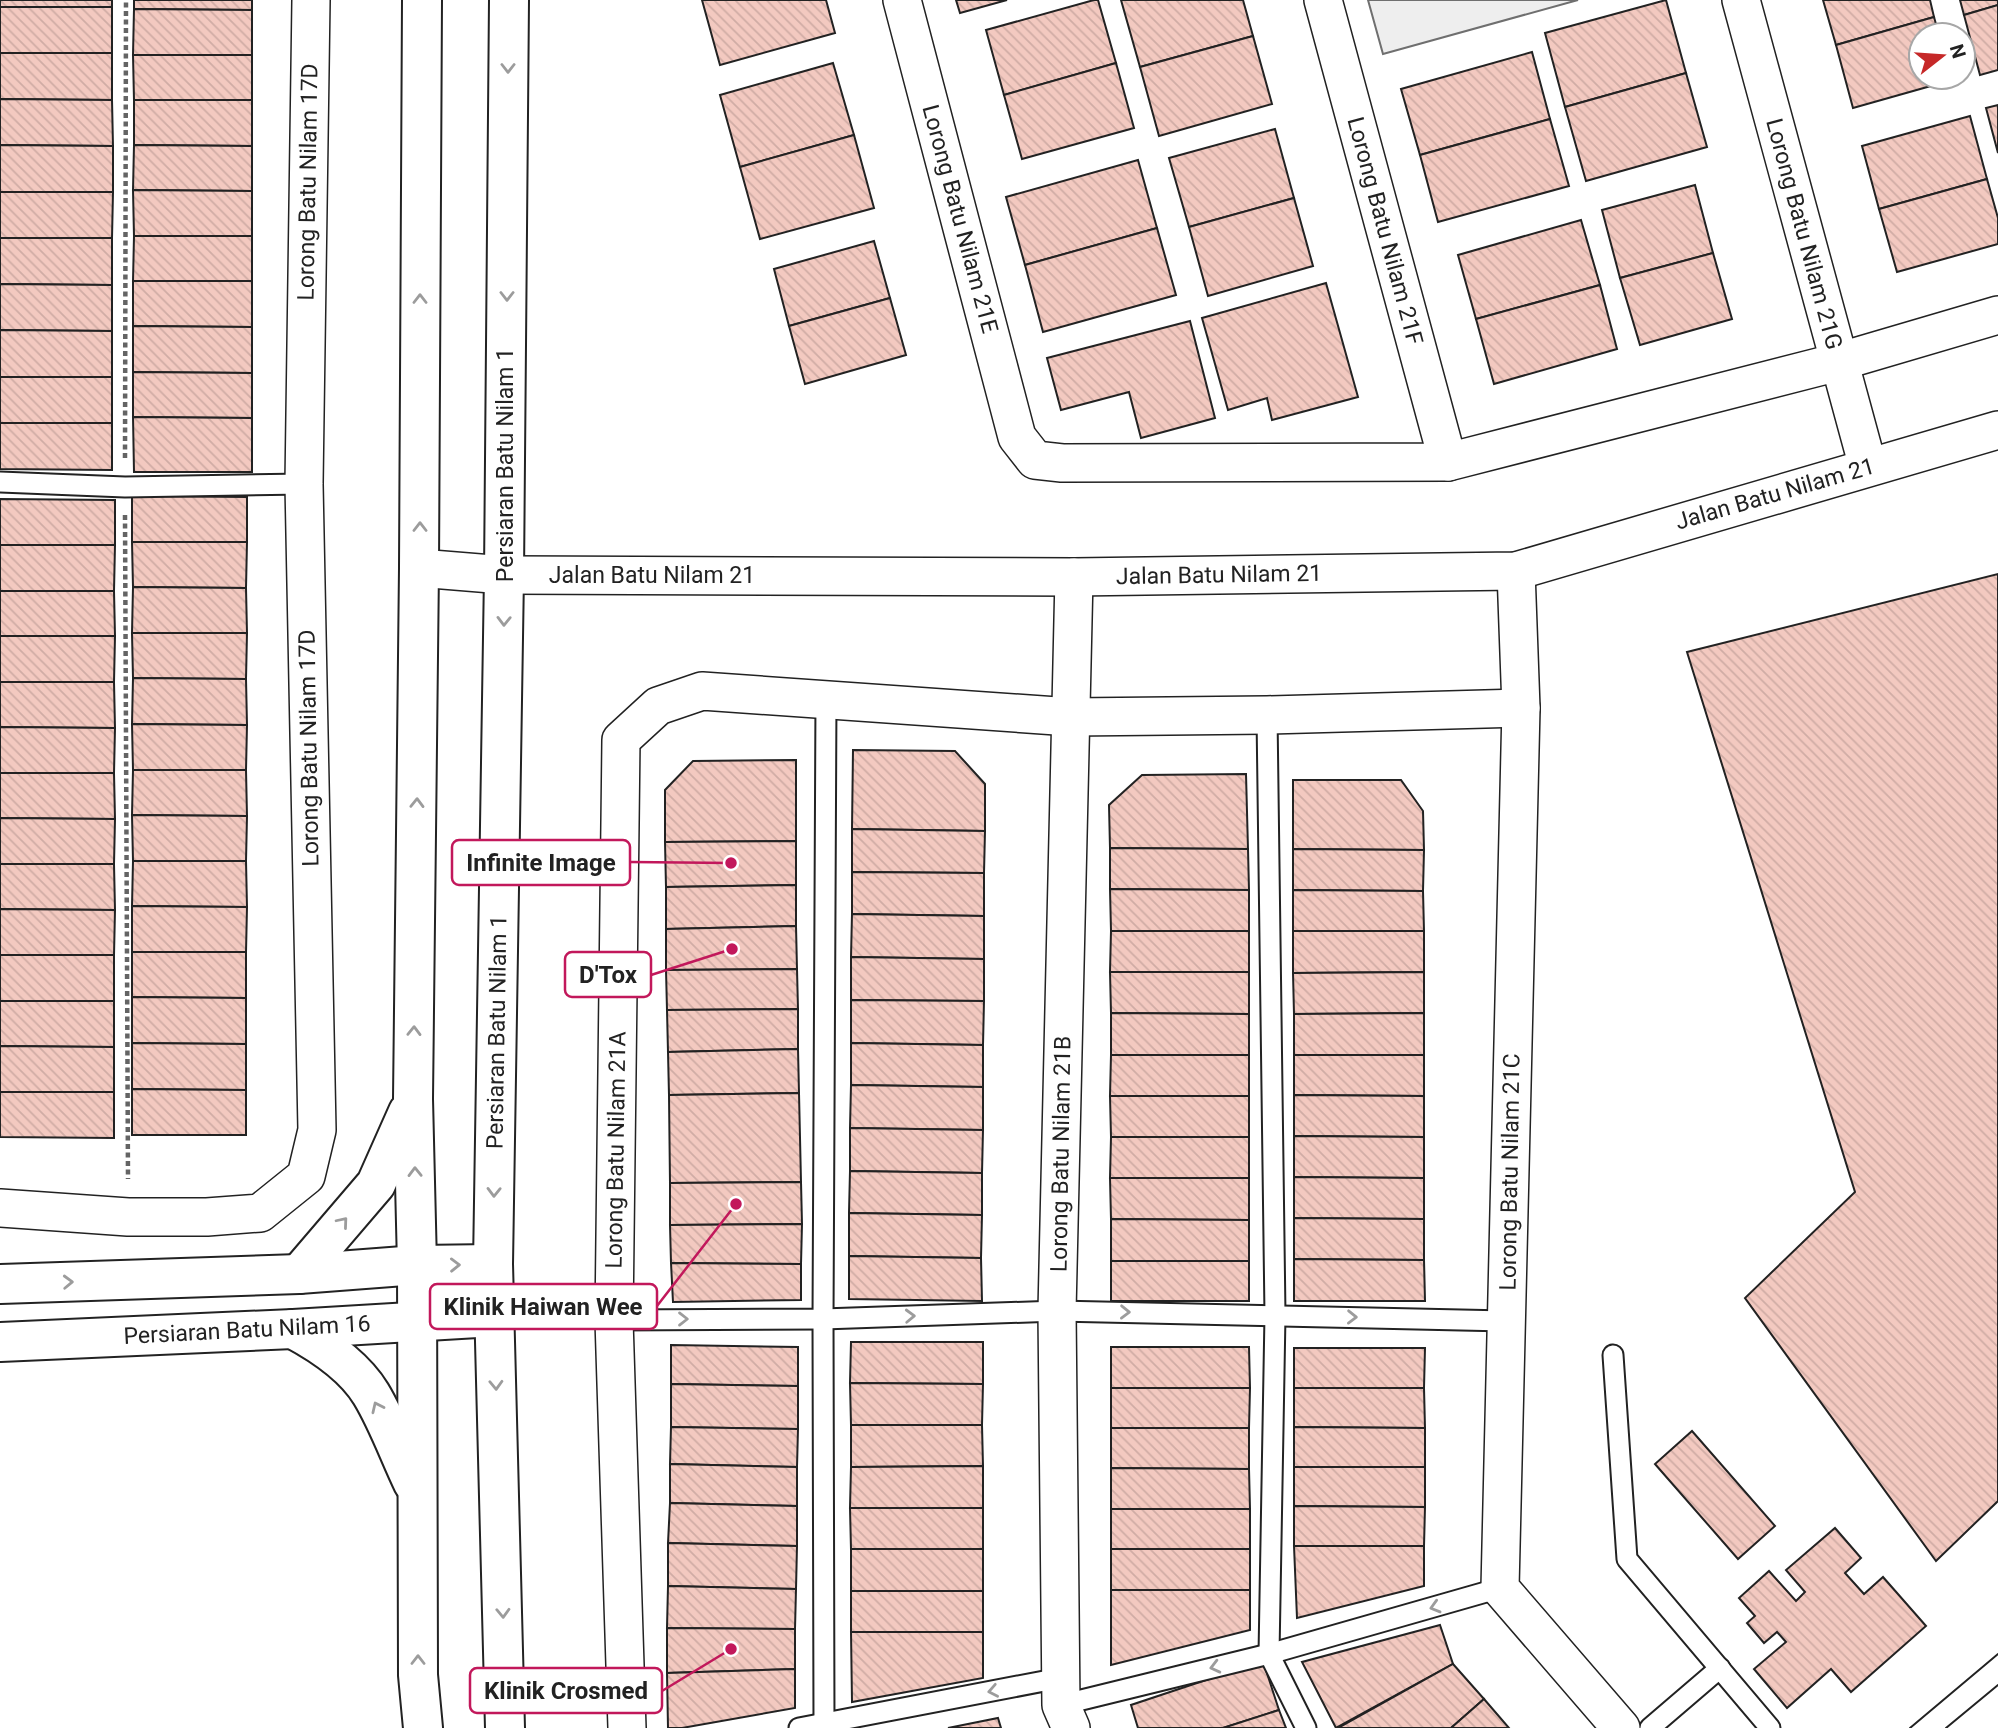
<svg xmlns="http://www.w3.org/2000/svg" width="1998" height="1728" font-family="Roboto,sans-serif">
<defs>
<pattern id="building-back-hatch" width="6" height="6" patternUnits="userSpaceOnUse" patternTransform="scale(1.75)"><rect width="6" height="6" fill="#f3c9c0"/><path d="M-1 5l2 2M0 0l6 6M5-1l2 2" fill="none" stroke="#d0aca5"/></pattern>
</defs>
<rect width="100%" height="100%" fill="#fff"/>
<!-- green -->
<path fill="#eee" stroke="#6f6f6f" stroke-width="2" d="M1368,0H1578L1383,54Z"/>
<!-- building -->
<g fill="url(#building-back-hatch)" stroke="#222" stroke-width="2">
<rect x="0" y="0" width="112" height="7"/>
<path d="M134,0H252V10L134,9Z"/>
<path d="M702,0H826L835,33L720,65Z"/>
<path d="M956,0H1007L960,13Z"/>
<path d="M1094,0H1098L1116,63L1004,95L986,30Z"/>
<path d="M1121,0H1243L1253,36L1140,67Z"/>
<path d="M1666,0L1686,73L1565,107L1545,33Z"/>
<path d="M1823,0H1930L1934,17L1836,45Z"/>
<path d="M1960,0H1998V5L1964,15Z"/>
<path d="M1998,5V70L1980,75L1964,15Z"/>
<rect x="0" y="7" width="112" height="46"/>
<path d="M134,9L252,10V55H133Z"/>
<path d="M1934,17L1939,35H1921V77H1951L1952,80L1853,108L1836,45Z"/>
<path d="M1253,36L1272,104L1159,136L1140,67Z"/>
<path d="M1532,52L1550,119L1420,155L1401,89Z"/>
<path d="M0,53H112V100L0,99Z"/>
<path d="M133,55H252V100H134Z"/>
<path d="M833,63L854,135L740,167L720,95Z"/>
<path d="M1116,63L1134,128L1022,159L1004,95Z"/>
<path d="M1686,73L1707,147L1586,181L1565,107Z"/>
<path d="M0,99L112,100L113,146L0,145Z"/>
<path d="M134,100H252V146L134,145Z"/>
<path d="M1998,105V153L1986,108Z"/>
<path d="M1970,116L1987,179L1879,209L1862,146Z"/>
<path d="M1550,119L1569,186L1438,222L1420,155Z"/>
<path d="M1275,129L1294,198L1189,227L1169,158Z"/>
<path d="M854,135L874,208L760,239L740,167Z"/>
<path d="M0,145L113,146V192H0Z"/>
<path d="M134,145L252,146V191L133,190Z"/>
<path d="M1138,160L1157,228L1025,265L1006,197Z"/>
<path d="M1987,179L1998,218V244L1897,272L1879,209Z"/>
<path d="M1695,185L1713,253L1620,278L1602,210Z"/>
<path d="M133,190L252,191V236H134Z"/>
<path d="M0,192H113L112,238H0Z"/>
<path d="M1294,198L1313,266L1208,296L1189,227Z"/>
<path d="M1581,220L1600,285L1476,319L1458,255Z"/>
<path d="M1157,228L1176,295L1043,332L1025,265Z"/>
<path d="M134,236H252V281H133Z"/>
<path d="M0,238H112V285L0,284Z"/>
<path d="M874,241L890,298L789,326L774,269Z"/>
<path d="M1713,253L1732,319L1640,345L1620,278Z"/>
<path d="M133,281H252V327L133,326Z"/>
<path d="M1326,283L1358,397L1272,420L1267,398L1228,410L1202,318Z"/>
<path d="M0,284L112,285V331L0,330Z"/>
<path d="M1600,285L1617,349L1494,384L1476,319Z"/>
<path d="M890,298L906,355L805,384L789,326Z"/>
<path d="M1190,321L1215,418L1141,438L1129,392L1061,410L1047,358Z"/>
<path d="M133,326L252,327V373L133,372Z"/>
<path d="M0,330L112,331V377H0Z"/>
<path d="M133,372L252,373V418L133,417Z"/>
<rect x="0" y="377" width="112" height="46"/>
<path d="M133,417L252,418V472H134Z"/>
<path d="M0,423H112V470L0,469Z"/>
<path d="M132,496L247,497V542H132Z"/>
<path d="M0,499L115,500V545H0Z"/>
<path d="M132,542H247L246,588L133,587Z"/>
<path d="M0,545H115L114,591H0Z"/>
<path d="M1998,574V1501L1936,1561L1745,1298L1855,1192L1687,652Z"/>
<path d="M133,587L246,588L247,633H132Z"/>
<path d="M0,591H114L115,636H0Z"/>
<path d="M132,633H247L246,679L133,678Z"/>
<path d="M0,636H115L114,682H0Z"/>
<path d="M133,678L246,679L247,725L132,724Z"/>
<path d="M0,682H114L115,728L0,727Z"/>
<path d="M132,724L247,725L246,770H133Z"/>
<path d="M0,727L115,728L114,773H0Z"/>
<path d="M853,750L955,751L985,784V831L852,829Z"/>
<path d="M796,760V841L665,842V790L693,761Z"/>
<path d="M133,770H246L247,816L132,815Z"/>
<path d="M0,773H114L115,819L0,818Z"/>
<path d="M1246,774L1248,849L1110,848L1109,805L1142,775Z"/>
<path d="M1293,780H1401L1423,811L1424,850L1293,849Z"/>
<path d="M132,815L247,816L246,861H133Z"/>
<path d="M0,818L115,819L114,864H0Z"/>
<path d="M852,829L985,831L984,873L852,872Z"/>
<path d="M796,841V885L666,887L665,842Z"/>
<path d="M1110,848L1248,849L1249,890L1110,889Z"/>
<path d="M1293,849L1424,850L1423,891L1293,890Z"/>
<path d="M133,861H246L247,907L132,906Z"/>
<path d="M0,864H114L115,910L0,909Z"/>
<path d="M852,872L984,873V916L852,914Z"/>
<path d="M796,885V926L666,929V887Z"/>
<path d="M1110,889L1249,890V931H1111Z"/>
<path d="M1293,890L1423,891L1424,931H1293Z"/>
<path d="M132,906L247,907L246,952H132Z"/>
<path d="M0,909L115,910L114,955H0Z"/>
<path d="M852,914L984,916V959L851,957Z"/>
<path d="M796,926L797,969L666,970V929Z"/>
<path d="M1111,931H1249V972H1110Z"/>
<path d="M1293,931H1424V972L1293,973Z"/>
<path d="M132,952H246V998L132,997Z"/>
<rect x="0" y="955" width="114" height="46"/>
<path d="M851,957L984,959V1001L851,1000Z"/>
<path d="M797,969L798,1009L667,1010L666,970Z"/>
<path d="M1110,972H1249V1014L1111,1013Z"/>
<path d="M1424,972V1013L1294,1014L1293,973Z"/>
<path d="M132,997L246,998V1044L132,1043Z"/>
<path d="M851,1000L984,1001L983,1045L851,1043Z"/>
<path d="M0,1001H114V1047L0,1046Z"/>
<path d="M798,1009V1049L668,1052L667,1010Z"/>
<path d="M1111,1013L1249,1014V1055H1111Z"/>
<path d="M1424,1013V1055H1294V1014Z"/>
<path d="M132,1043L246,1044V1090L132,1089Z"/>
<path d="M851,1043L983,1045V1087L851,1085Z"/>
<path d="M0,1046L114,1047V1092H0Z"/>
<path d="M798,1049L799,1093L669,1095L668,1052Z"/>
<path d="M1111,1055H1249V1096H1110Z"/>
<path d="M1294,1055H1424V1096L1294,1095Z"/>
<path d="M851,1085L983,1087V1130L850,1128Z"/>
<path d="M132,1089L246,1090V1135H132Z"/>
<path d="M0,1092H114V1138L0,1137Z"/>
<path d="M799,1093L801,1182L670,1183L669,1095Z"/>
<path d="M1294,1095L1424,1096V1137L1294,1136Z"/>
<path d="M1110,1096H1249V1137H1111Z"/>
<path d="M850,1128L983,1130L982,1173L850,1171Z"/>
<path d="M1294,1136L1424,1137V1178L1294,1177Z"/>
<path d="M1111,1137H1249V1178H1110Z"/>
<path d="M850,1171L982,1173V1215L849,1213Z"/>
<path d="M1294,1177L1424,1178V1219L1294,1218Z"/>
<path d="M1110,1178H1249V1220L1111,1219Z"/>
<path d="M801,1182L802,1224L670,1225V1183Z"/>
<path d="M849,1213L982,1215L981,1258L849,1256Z"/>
<path d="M1294,1218L1424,1219V1260L1294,1259Z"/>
<path d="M1111,1219L1249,1220V1261H1111Z"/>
<path d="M802,1224L801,1264L671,1263L670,1225Z"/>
<path d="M849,1256L981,1258L982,1301L849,1299Z"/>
<path d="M1294,1259L1424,1260L1425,1301H1294Z"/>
<rect x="1111" y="1261" width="138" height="40"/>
<path d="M671,1263L801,1264V1300L673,1302Z"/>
<path d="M851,1342H983V1384L850,1383Z"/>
<path d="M671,1345L798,1347V1386L671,1384Z"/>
<path d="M1111,1347H1249L1250,1388H1111Z"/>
<path d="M1294,1348H1425L1424,1388H1294Z"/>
<path d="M850,1383L983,1384L982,1425H851Z"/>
<path d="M671,1384L798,1386V1429L671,1427Z"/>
<path d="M1111,1388H1250L1249,1428H1111Z"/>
<path d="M1294,1388H1424L1425,1428L1294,1427Z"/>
<path d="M851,1425H982L983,1466L851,1467Z"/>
<path d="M671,1427L798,1429L797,1467L670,1464Z"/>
<path d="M1294,1427L1425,1428V1467H1294Z"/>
<path d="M1111,1428H1249V1469L1111,1468Z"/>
<path d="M1692,1431L1775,1526L1738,1559L1655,1464Z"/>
<path d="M670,1464L797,1467V1506L670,1503Z"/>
<path d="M983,1466V1508H850L851,1467Z"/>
<path d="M1294,1467H1425V1507L1294,1506Z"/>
<path d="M1111,1468L1249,1469L1250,1509H1111Z"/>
<path d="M670,1503L797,1506V1546L668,1543Z"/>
<path d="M1294,1506L1425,1507L1424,1546H1294Z"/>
<path d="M850,1508H983V1549H851Z"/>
<rect x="1111" y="1509" width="139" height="40"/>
<path d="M1835,1528L1861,1558L1845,1573L1864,1594L1883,1577L1926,1626L1851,1692L1831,1669L1787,1708L1754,1669L1786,1642L1777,1632L1764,1643L1747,1623L1755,1616L1739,1598L1769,1571L1796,1601L1805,1592L1786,1570Z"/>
<path d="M668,1543L797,1546L796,1589L668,1586Z"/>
<path d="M1294,1546H1424V1586L1297,1618Z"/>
<rect x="851" y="1549" width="132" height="42"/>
<rect x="1111" y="1549" width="139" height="41"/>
<path d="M668,1586L796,1589L795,1629L667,1628Z"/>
<path d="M1111,1590H1250V1630L1111,1665Z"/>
<rect x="851" y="1591" width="132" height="41"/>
<path d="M1440,1625L1453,1664L1336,1728L1302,1662Z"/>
<path d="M667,1628L795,1629V1669L667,1673Z"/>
<path d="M851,1632H983V1678L852,1702Z"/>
<path d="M1263,1661L1279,1710L1223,1728H1138L1131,1705Z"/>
<path d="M1453,1664L1484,1699L1451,1728H1338Z"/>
<path d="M795,1669V1708L682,1728H668L667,1673Z"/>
<path d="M1484,1699L1509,1728H1451Z"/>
<path d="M1279,1710L1286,1728H1223Z"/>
<path d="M998,1718L1001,1728H948Z"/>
</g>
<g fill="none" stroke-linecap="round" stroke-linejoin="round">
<!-- lane casing -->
<g stroke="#222" stroke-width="23">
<g id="lane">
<path d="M0,482L125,487L304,484"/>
<path d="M1267,715L1275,1315L1269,1654L1306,1728"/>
<path d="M614,1320L823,1319L1057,1311L1506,1321"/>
<path d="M1613,1355L1627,1559L1770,1728"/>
<path d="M1061,1705L1269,1654L1500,1588"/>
<path d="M799,1728L1060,1678"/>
<path d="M825,1728L824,1723L823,1319L826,698"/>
<path d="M1650,1728L1720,1668"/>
</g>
</g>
<!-- street casing -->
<g stroke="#222" stroke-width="40">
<g id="street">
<path d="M902,0L1017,437L1035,460L1062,463L1448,462L1838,362L1998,315"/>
<path d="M1323,0L1448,462"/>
<path d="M1741,0L1868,467"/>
<path d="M419,568L504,575L1074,577L1516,571L1998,430"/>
<path d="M1516,571L1521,708L1500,1588L1621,1728"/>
<path d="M0,1208L128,1217H207L260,1213L306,1176L317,1130L304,484L311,0"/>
<path d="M627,1728L614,1320L621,740L658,706L702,691L1071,717L1267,715L1521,708"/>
<path d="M1071,1728L1061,1705L1057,1311L1074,577"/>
</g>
</g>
<!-- secondary casing -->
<g stroke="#222" stroke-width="42">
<g id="secondary">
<path d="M0,1284L299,1274L417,1265L493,1264"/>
<path d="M0,1342L293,1329L494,1317"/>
</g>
</g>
<!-- primary casing -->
<g stroke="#222" stroke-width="42">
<g id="primary">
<path d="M422,0L419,568L413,1099L417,1265L418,1675L423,1728"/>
<path d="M299,1274L376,1184L408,1112"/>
<path d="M293,1329C321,1344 354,1366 371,1394C388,1422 399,1454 413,1483"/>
<path d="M505,1728L493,1264L504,575L509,0"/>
</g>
</g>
<!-- path -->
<g stroke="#646464" stroke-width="4.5" stroke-dasharray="5 3.5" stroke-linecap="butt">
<path d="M125,458L126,0"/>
<path d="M125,515L128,1179"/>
</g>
<!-- lane -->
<use href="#lane" stroke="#fff" stroke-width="19"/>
<!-- street -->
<use href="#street" stroke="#fff" stroke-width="37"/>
<!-- secondary -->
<use href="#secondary" stroke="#fff" stroke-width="38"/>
<!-- primary -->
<use href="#primary" stroke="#fff" stroke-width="38"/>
<!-- tram -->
<g stroke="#222" stroke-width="2">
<path d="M1910,1728L1998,1654"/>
<path d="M1946,1728L1998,1685"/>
</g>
</g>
<!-- one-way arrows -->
<defs><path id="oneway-chevron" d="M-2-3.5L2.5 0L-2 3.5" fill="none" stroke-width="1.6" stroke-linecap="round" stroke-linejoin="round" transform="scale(1.75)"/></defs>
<g stroke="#9c9c9c">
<use href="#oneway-chevron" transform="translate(508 68) rotate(90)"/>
<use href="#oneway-chevron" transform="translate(507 296) rotate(90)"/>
<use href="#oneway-chevron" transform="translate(420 299) rotate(-90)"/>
<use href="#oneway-chevron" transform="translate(420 527) rotate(-90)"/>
<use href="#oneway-chevron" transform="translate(504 621) rotate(91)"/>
<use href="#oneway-chevron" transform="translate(417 803) rotate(-89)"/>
<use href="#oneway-chevron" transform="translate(414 1031) rotate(-89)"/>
<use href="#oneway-chevron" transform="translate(415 1172) rotate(-91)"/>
<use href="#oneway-chevron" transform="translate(494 1192) rotate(91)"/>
<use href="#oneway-chevron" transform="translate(343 1222) rotate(-50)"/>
<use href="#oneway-chevron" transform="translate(455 1265) rotate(-1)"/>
<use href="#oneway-chevron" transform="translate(68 1282) rotate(-2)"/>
<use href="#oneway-chevron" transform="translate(1125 1312) rotate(1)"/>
<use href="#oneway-chevron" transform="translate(910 1316) rotate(-2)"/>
<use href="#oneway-chevron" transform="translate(1352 1317) rotate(1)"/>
<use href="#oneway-chevron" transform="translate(683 1319)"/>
<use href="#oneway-chevron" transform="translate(496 1385) rotate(88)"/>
<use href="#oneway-chevron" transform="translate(377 1407) rotate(-115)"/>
<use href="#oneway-chevron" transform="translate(1435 1607) rotate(164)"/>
<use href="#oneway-chevron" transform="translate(503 1613) rotate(88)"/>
<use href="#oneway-chevron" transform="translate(418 1660) rotate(-90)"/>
<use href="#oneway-chevron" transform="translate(1215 1667) rotate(166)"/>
<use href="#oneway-chevron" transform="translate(993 1691) rotate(169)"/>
</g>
<g text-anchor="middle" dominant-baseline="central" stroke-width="5" stroke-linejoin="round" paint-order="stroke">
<!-- street labels -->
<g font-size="23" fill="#222" stroke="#fff">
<text transform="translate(308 182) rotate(-89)">Lorong Batu Nilam 17D</text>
<text transform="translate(960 219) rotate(75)">Lorong Batu Nilam 21E</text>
<text transform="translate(1385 231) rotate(75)">Lorong Batu Nilam 21F</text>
<text transform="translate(1804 234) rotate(75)">Lorong Batu Nilam 21G</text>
<text transform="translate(505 465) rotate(-90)">Persiaran Batu Nilam 1</text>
<text transform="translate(1775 494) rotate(-16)">Jalan Batu Nilam 21</text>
<text x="652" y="575">Jalan Batu Nilam 21</text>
<text transform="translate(1219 575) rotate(-1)">Jalan Batu Nilam 21</text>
<text transform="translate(309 748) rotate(-91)">Lorong Batu Nilam 17D</text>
<text transform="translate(497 1032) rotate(-89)">Persiaran Batu Nilam 1</text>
<text transform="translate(616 1150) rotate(-89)">Lorong Batu Nilam 21A</text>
<text transform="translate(1061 1154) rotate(-89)">Lorong Batu Nilam 21B</text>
<text transform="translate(1510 1172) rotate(-89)">Lorong Batu Nilam 21C</text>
<text transform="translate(247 1330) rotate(-3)">Persiaran Batu Nilam 16</text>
</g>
</g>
<!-- callouts -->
<path fill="none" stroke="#c2185b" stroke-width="2.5" d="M731 863L630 862M732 949L651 975M736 1204L657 1306M731 1649L662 1691"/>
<g fill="#c2185b" stroke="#fff" stroke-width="2.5">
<circle cx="731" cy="863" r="7"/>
<circle cx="732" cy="949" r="7"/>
<circle cx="736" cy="1204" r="7"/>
<circle cx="731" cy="1649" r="7"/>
</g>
<g fill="#fff" stroke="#c2185b" stroke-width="2.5">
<rect x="452" y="840" width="178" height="45" rx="7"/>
<rect x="565" y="952" width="86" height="45" rx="7"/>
<rect x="430" y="1284" width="227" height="45" rx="7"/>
<rect x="470" y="1668" width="192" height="45" rx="7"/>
</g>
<g font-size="24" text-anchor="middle" font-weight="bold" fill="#222">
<text x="541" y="871">Infinite Image</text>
<text x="608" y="983">D'Tox</text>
<text x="543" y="1315">Klinik Haiwan Wee</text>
<text x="566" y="1699">Klinik Crosmed</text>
</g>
<!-- north arrow -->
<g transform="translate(1942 56) rotate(73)"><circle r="33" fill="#ffffff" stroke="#a7a7a7" stroke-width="2"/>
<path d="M0-5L12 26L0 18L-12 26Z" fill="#c62828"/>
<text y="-10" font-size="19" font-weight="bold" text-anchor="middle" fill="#222222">N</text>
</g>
</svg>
